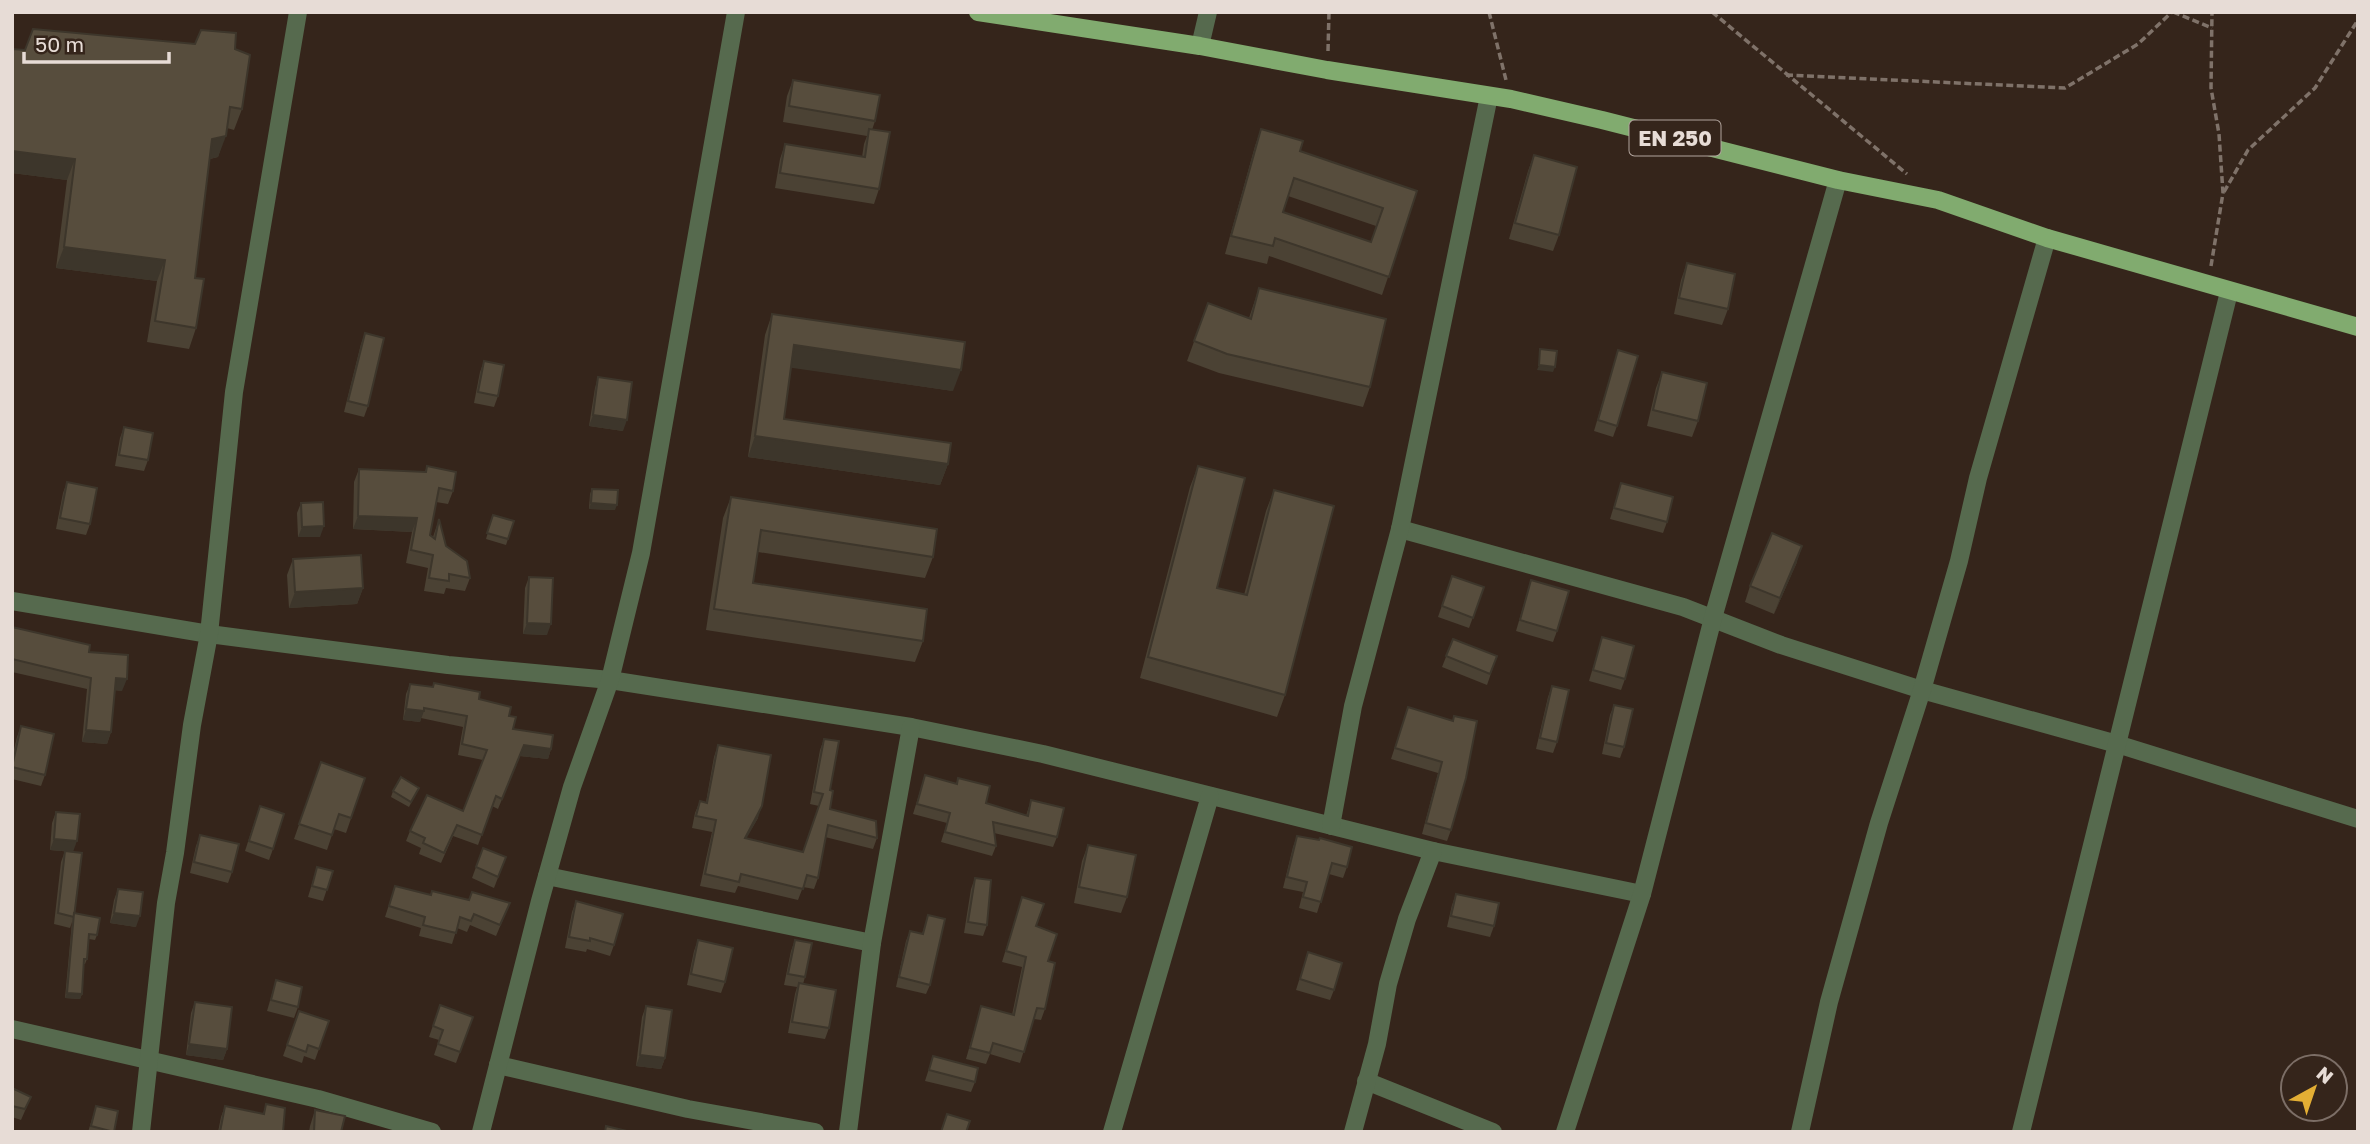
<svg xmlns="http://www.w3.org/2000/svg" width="2370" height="1144" font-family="'Golos Text',sans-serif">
<rect width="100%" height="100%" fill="#35251b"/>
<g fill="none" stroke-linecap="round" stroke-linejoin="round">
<!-- path -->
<g stroke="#7f7269" stroke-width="3.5" stroke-dasharray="7 3.5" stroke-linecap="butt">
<path d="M1489,12L1506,80"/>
<path d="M1712,12L1907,174"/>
<path d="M2173,12L2212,28"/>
<path d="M1328,51L1329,12"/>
<path d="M1786,75L2065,88L2138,44L2172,12"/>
<path d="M2224,192L2248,150L2315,88L2358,20"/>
<path d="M2211,266L2223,193L2219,134L2211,88L2212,12"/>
</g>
<!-- minor -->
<g stroke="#566a4e" stroke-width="18">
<path d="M1200,46L1208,12"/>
<path d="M1400,529L1683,607L1781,645L1922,690L2117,744L2358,819"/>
<path d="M12,601L209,634L448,665L610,680L911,727L1043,754L1433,851L1642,894"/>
<path d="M1331,826L1353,706L1400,529L1489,96"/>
<path d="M547,876L872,943"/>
<path d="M12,1029L318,1099L432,1132"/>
<path d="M498,1065L688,1109L815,1132"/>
<path d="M1366,1081L1493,1132"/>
<path d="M141,1132L166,903L175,853L192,725L209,634L234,392L298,12"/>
<path d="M481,1132L540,901L572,787L610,680L641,553L736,12"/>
<path d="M848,1132L872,943L911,727"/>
<path d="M1112,1132L1210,796"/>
<path d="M1353,1132L1377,1044L1388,984L1407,919L1433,851"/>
<path d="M1565,1132L1642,894L1713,618L1838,180"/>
<path d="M1800,1132L1829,1002L1879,823L1922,690L1959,561L1978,478L2047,238"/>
<path d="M2021,1132L2229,292"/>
</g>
<!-- major -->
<path stroke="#81ab6f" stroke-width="18" d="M978,12L1200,46L1327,70L1511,99L1602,120L1838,180L1938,200L2047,238L2358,327"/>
</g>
<!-- wall -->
<g fill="#4b4234" fill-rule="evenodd">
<path d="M12,49L25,50L235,49L242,109L234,130L227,128L218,157L210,159L195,278L196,328L189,349L147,342L157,281L56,268L67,180L12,173Z"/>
<path d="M793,80L875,121L872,130L879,189L874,204L775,188L780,159L785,144L862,157L864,144L867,136L783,122L787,96Z"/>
<path d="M1261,129L1300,151L1417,191L1382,295L1269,256L1267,264L1225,254L1255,146ZM1288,196L1376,226L1371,242L1283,212Z"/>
<path d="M1534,155L1559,235L1553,251L1509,239L1528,171Z"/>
<path d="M1687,263L1728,309L1722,325L1674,314L1681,280Z"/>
<path d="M1259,288L1370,387L1363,407L1219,373L1187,361L1208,303L1249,318Z"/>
<path d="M772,314L953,391L791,367L784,419L948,464L940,485L748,457L765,335Z"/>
<path d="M365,333L368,406L364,417L344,412L361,344Z"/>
<path d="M1618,350L1617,426L1613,437L1594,431Z"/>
<path d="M484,361L498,396L494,407L474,403L480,372Z"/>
<path d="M1662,372L1698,421L1692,437L1647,426L1656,388Z"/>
<path d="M598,377L623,431L589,426L595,388Z"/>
<path d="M124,427L148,460L144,471L115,466L120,438Z"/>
<path d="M427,466L453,491L448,504L436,502L430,535L433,537L439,519L446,546L470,578L465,591L446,588L444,594L424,591L428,568L406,563L412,532L353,529L354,482L359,469L425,472Z"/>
<path d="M1198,466L1217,588L1244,595L1266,511L1274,490L1285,695L1277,717L1140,678L1190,487Z"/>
<path d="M67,482L90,524L86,535L56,529L63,493Z"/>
<path d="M1621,483L1667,522L1663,533L1610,519Z"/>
<path d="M592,489L615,510L589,509L590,494Z"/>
<path d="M731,497L933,557L925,578L758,552L753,583L923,641L915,662L706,630L723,518Z"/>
<path d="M301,503L320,537H298L297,513Z"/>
<path d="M493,515L514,521L506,545L486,539Z"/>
<path d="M293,559L363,588L357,604L289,608L287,575Z"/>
<path d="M1797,562L1774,614L1745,602L1750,586Z"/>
<path d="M1452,576L1484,587L1469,628L1438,617Z"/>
<path d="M529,577L547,635L523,634L525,588Z"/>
<path d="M1531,580L1557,631L1553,642L1516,631Z"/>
<path d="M12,627L89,652L122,691L115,690L111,732L107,744L82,742L87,689L12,672Z"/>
<path d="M1602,637L1625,679L1621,690L1589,681Z"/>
<path d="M1453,639L1497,656L1487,685L1442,667Z"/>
<path d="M434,683L479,699L509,716L513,729L551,749L548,759L520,756L498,809L492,806L478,845L453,836L441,863L419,854L421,848L406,841L410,831L463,811L483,760L458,755L463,727L421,718L420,722L403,720L406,694L410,684L433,687Z"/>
<path d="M1552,686L1557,742L1553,753L1536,749L1548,697Z"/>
<path d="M1614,705L1624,747L1620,758L1602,754L1610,715Z"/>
<path d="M1408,707L1453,721L1454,716L1451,830L1447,841L1422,834L1438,773L1391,759Z"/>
<path d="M21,726L45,775L41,786L12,779V758L17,737Z"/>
<path d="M824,739L830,790V809L877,838L873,849L825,837L818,878L814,889L803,887L798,900L738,886L735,893L700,886L712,832L692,828L695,813L700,801L706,802L714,757L718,745L758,818L746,838L803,852L819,806L810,804L820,750Z"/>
<path d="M321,762L365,778L346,833L334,829L327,850L294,839Z"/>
<path d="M925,775L956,784L958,778L986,803L1026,816L1031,800L1057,837L1053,847L994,833L996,846L992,856L941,842L947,823L913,814Z"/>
<path d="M419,788L409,807L391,797L393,791Z"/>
<path d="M56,812L73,852L50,850L52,823Z"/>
<path d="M256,817L273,849L269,860L245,851Z"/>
<path d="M200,835L232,872L228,883L190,873L196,846Z"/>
<path d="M1297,836L1319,840L1347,867L1343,878L1329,874L1317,913L1299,908L1303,892L1283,888L1293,847Z"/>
<path d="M1088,845L1127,897L1121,913L1074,903L1082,861Z"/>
<path d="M483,848L506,857L494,888L472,878Z"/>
<path d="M65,851L74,913L97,935L95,940L89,939L87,959L85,964H84L82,994L80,999L65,998L72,922L70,928L54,924L61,862Z"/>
<path d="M317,867L333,871L323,901L308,897Z"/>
<path d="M975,878L987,925L983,936L964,933L971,889Z"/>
<path d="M395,886L430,895L469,900L510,903L496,936L470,925L467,932L457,928L452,944L419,936L421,928L385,917Z"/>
<path d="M118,889L136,927L110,923L114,900Z"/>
<path d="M1456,894L1494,926L1490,937L1447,927L1452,905Z"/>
<path d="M1022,897L1036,926L1048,961L1045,1009L1041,1020L1034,1019L1020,1063L990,1054L986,1064L966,1059L981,1006L1012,1015L1022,967L1002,962Z"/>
<path d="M576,901L614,945L610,956L587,949L586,952L565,948L572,912Z"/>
<path d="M928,915L930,985L926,994L896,987L906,941L910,931L922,934Z"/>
<path d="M698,940L725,982L721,993L687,985L694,951Z"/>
<path d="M795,940L805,977L803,984L829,1028L825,1039L788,1033L795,994L797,987L784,985L791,951Z"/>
<path d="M1308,952L1334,990L1330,1000L1296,990Z"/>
<path d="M276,980L298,1007L294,1018L267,1011Z"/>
<path d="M195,1002L227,1049L223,1060L186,1055L191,1013Z"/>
<path d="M440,1005L473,1017L456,1063L434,1055L439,1040L429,1037Z"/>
<path d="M646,1006L665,1058L661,1069L636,1066L642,1017Z"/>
<path d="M299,1011L329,1021L315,1060L304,1056L302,1063L283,1056Z"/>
<path d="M933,1056L975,1082L971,1092L925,1081Z"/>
<path d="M12,1088L31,1097L21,1120L12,1117Z"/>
<path d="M266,1104L283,1132H218L221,1117L225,1106L263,1114Z"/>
<path d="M96,1106L114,1132H88Z"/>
<path d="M315,1110L341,1132H309L310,1126Z"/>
</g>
<!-- shaded-wall -->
<g fill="#3d362b">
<path d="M226,136L218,157L205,160L212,139Z"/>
<path d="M12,151L75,159L67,180L12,173Z"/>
<path d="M64,247L165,260L157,281L56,268Z"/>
<path d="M794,345L961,370L953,391L786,367Z"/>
<path d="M1539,365L1555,367L1553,372L1537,370Z"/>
<path d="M593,415L627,420L623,431L589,426Z"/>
<path d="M755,436L948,464L940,485L748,457Z"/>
<path d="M591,503L617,505L615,510L589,509Z"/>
<path d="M358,516L417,518L412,532L353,529Z"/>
<path d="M324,526L320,537H298L302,527Z"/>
<path d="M1802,546L1797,562L1774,614L1780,598Z"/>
<path d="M363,588L357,604L289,608L295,592Z"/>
<path d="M527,623L551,624L547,635L523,634Z"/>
<path d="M116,678L127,679L122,691L112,690Z"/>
<path d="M406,709L424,711L420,722L403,720Z"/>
<path d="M86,730L111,732L107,744L82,742Z"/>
<path d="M524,745L551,749L548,759L520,756L498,809Z"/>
<path d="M762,806L758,818L740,850L745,838Z"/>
<path d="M54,839L77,841L73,852L50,850Z"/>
<path d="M114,913L140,916L136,927L110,923Z"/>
<path d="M67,993L82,994L80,999L65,998Z"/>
<path d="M189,1044L227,1049L223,1060L186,1055Z"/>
<path d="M640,1055L665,1058L661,1069L636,1066Z"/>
</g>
<!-- building -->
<g fill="#574d3d" stroke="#3d362b" stroke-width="2" fill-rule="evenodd">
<path d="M33,29L195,44L201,30L236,33L235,49L250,55L242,109L230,107L226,136L212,139L195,278L204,279L196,328L155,321L165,260L64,247L75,159L12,151V49L25,50Z"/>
<path d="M793,80L880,95L875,121L789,106Z"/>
<path d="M869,129L890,132L879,189L780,173L785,144L865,157Z"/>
<path d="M1261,129L1303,141L1300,151L1417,191L1389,277L1275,238L1273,246L1231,236ZM1294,178L1383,208L1371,242L1283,212Z"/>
<path d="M1534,155L1577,167L1559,235L1515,223Z"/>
<path d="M1687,263L1735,274L1728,309L1679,298Z"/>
<path d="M1259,288L1386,319L1370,387L1227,354L1194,341L1208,303L1251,319Z"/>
<path d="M772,314L965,342L961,370L794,345L784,419L951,443L948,464L755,436Z"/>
<path d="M365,333L384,338L368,406L348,401Z"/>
<path d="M1540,349L1557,351L1555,367L1539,365Z"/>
<path d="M1618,350L1638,356L1617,426L1598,420Z"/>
<path d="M484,361L504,365L498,396L478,392Z"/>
<path d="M1662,372L1707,383L1698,421L1653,410Z"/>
<path d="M598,377L632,382L627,420L593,415Z"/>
<path d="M124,427L153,433L148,460L119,455Z"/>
<path d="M427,466L456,472L453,491L439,488L430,535L435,539L439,519L446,546L467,561L470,578L449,574V581L429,578L433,555L411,550L417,518L358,516L359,469L426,472Z"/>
<path d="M1198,466L1245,478L1217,588L1247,595L1274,490L1334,506L1285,695L1148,657Z"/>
<path d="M67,482L97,488L90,524L60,518Z"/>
<path d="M1621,483L1673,497L1667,522L1614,508Z"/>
<path d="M592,489L618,490L617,505L591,503Z"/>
<path d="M731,497L937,529L933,557L761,530L753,583L927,609L923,641L714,609Z"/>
<path d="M323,502L324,526L302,527L301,503Z"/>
<path d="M493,515L514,521L508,539L487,533Z"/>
<path d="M1772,533L1802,546L1780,598L1750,586Z"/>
<path d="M361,555L363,588L295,592L293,559Z"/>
<path d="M1452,576L1484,587L1473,618L1442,606Z"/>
<path d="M529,577L553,578L551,624L527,623Z"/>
<path d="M1531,580L1569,591L1557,631L1520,620Z"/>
<path d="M12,627L90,645L89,652L128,655L127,679L116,678L111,732L86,730L91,678L12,659Z"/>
<path d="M1602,637L1634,646L1625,679L1593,670Z"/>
<path d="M1453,639L1497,656L1490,674L1446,656Z"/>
<path d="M434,683L480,692L479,699L511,707L509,716L516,717L513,729L553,735L551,749L524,745L502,799L496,796L482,835L457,825L444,853L423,843L425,838L410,831L427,795L463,811L487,750L462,744L467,716L424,708V711L406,709L410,684L433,687Z"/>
<path d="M1552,686L1569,690L1557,742L1540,738Z"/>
<path d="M1614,705L1633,709L1624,747L1606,743Z"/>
<path d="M1408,707L1453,721L1454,716L1477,721L1466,778L1451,830L1426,823L1442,762L1395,748Z"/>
<path d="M21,726L54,734L45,775L12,767Z"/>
<path d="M824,739L839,741L830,790L833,791L830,809L876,821L877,838L828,825L818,878L807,875L803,889L741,874L739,882L705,874L716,820L696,816L700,801L707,803L718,745L771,755L762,806L745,838L803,852L823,794L814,792Z"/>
<path d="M321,762L365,778L351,818L339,814L332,835L299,824Z"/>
<path d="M925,775L957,784L958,778L990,786L986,803L1028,816L1031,800L1064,808L1057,837L993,822L996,846L945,832L950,813L917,804Z"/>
<path d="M401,777L419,788L411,802L393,791Z"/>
<path d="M260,806L284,814L273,849L249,841Z"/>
<path d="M56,812L80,814L77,841L54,839Z"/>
<path d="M200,835L239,844L232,872L194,862Z"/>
<path d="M1297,836L1319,840L1320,838L1352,847L1347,867L1332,863L1321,902L1303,897L1307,882L1287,877Z"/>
<path d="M1088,845L1136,855L1127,897L1079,887Z"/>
<path d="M483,848L506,857L498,877L476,867Z"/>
<path d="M65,851L82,853L74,917L58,913Z"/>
<path d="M317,867L333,871L327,890L312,886Z"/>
<path d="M975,878L991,880L987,925L968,922Z"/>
<path d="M395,886L431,895L432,891L469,900L472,892L510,903L500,925L474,914L471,921L460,917L456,933L423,925L425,917L389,906Z"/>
<path d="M118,889L143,892L140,916L114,913Z"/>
<path d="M1456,894L1499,903L1494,926L1451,916Z"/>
<path d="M1022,897L1044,904L1036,926L1057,934L1048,961L1055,963L1045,1009L1037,1008L1024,1052L993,1043L990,1053L970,1048L981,1006L1014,1015L1026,957L1006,951Z"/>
<path d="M576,901L623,914L614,945L590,938V941L569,937Z"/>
<path d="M74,913L100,918L97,935L89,934L87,959H84L82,994L67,993Z"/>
<path d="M928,915L945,919L930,985L899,977L910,931L923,934Z"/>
<path d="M698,940L733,948L725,982L691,974Z"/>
<path d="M795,940L812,943L805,977L788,974Z"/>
<path d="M1308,952L1342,963L1334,990L1300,979Z"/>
<path d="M276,980L302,987L298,1007L271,1000Z"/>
<path d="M799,983L836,990L829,1028L792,1022Z"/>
<path d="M195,1002L232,1007L227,1049L189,1044Z"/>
<path d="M440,1005L473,1017L460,1052L438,1044L443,1030L433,1026Z"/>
<path d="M646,1006L672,1010L665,1058L640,1055Z"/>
<path d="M299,1011L329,1021L319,1049L308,1045L306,1052L287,1045Z"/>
<path d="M933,1056L978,1068L975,1082L929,1070Z"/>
<path d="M12,1088L31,1097L25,1109L12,1106Z"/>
<path d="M266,1104L285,1108L283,1132H220L225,1106L264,1114Z"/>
<path d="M96,1106L118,1111L114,1132L91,1126Z"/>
<path d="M315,1110L345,1116L341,1132H314Z"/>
<path d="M947,1114L970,1121L966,1132H941Z"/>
<path d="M606,1126L631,1132H605Z"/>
</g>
<g text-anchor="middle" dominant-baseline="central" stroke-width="5" stroke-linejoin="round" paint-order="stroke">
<!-- shield labels -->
<rect fill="#35251b" stroke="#b2a59e" stroke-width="2" x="1629.5" y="120.5" width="91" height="35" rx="5"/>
<g font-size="21" font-weight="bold" fill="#e7dcd6">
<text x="1675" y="138">EN 250</text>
</g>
</g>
<!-- border -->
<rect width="2370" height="1144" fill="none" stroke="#e7dcd6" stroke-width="28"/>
<!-- north arrow -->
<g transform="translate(2314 1088) rotate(40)"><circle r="33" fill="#35251b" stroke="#7c6e66" stroke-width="2"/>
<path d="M0-5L12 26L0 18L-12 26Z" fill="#e3ae34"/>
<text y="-10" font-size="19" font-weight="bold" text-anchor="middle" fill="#e7dcd6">N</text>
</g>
<!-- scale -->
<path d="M24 52v10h145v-10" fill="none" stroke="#e7dcd6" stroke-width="3.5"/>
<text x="35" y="52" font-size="21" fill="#e7dcd6" stroke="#35251b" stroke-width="5" paint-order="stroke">50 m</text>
</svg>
